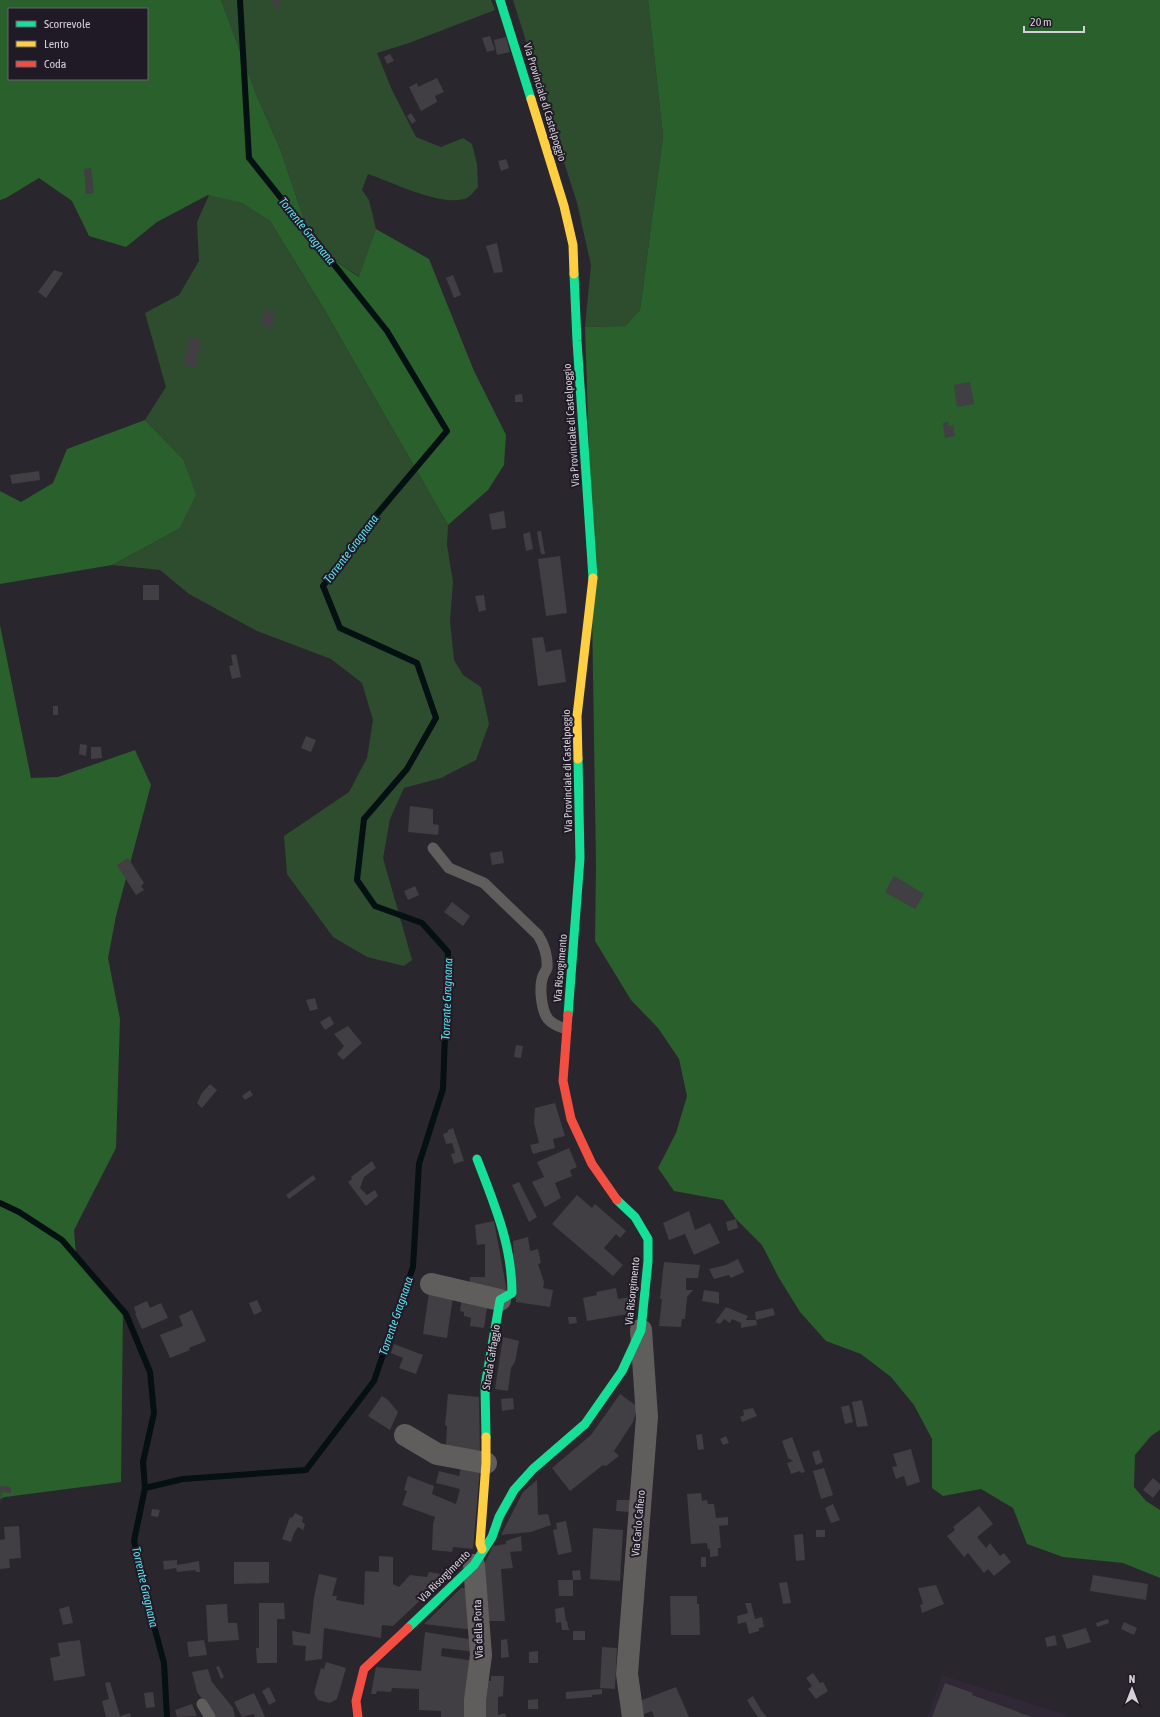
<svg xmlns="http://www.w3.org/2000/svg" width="1160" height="1717" font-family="'Asap Condensed',sans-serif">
<rect width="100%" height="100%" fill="#2a262d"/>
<!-- built -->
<path fill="#302737" d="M942,1675L1066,1715L1068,1717H928Z"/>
<!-- green -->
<g fill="#2d4d2e">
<path d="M221,0H491L495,10L409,43L377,53L392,90L416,137L441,147L463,138L472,144L477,164L478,187C475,190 471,196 467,198C443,208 392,182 368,174L362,190L369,200L376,229L360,277L321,251L308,232L281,151L256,94Z"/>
<path d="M513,0H648L663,136L640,310L625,326L585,327L591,265L577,203Z"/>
<path d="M209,195L243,202L270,221L324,309L448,525L447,545L453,582L450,621L454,660L463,675L481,687L489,724L476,760L441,778L404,788L390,819L383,858L412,960L404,966L367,957L333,937L287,874L284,836L349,792L367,758L373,720L362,683L331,659L257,631L189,594L160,570L112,565L179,529L183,459L145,420L166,387L145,313L179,295L199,261L197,222Z"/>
</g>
<!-- forest -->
<g fill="#29602c" fill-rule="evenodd">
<path d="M0,0H221L256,94L281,151L308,232L321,251L359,277L376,229L429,259L474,371L506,435L504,465L488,490L448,525L324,309L270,221L243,203L208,195L157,222L126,247L89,236L72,201L39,178L6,198L0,200ZM9,9H147V79H9Z"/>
<path d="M648,0H1160V1430L1151,1436L1135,1455L1134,1487L1146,1501L1160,1510V1578L1123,1563L1063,1557L1027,1544L1013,1508L981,1489L943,1496L932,1488V1439L914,1405L891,1377L861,1354L826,1341L800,1312L779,1278L762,1245L736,1219L723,1200L674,1191L658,1168L676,1133L687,1096L679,1059L658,1028L631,1000L595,941L596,865L590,484L585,327L625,326L640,310L663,136Z"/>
<path d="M145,420L183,459L196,495L179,529L112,565L0,584V491L21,502L53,483L67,449Z"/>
<path d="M0,625L31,778L58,777L135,750L151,785L116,916L108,958L120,1019L116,1148L74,1230L76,1255L123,1308L121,1482L5,1497L0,1499Z"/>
</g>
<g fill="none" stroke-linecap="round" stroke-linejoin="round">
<!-- stream -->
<g stroke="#051013" stroke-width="6">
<path d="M0,1203L19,1212L62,1240L126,1314L150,1372L154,1413L143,1462L145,1488"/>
<path d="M167,1717L164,1663L144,1589L134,1541L145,1488L183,1479L306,1470L374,1381L413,1267L419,1164L443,1089L448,952L422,923L375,906L357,880L364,819L407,769L436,718L417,663L340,628L323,586L372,520L447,431L387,331L249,158L240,0"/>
</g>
</g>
<!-- building -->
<g fill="#413e44">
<path d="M272,0H279L281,7L274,8Z"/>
<path d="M490,36L495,50L487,52L482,38Z"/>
<path d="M506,37L510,52L497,55L494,40Z"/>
<path d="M390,54L394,61L387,64L384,57Z"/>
<path d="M437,78L444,92L435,96L437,102L421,111L409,87L417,83L418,87Z"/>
<path d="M411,113L416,121L412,124L407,116Z"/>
<path d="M506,159L509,168L501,171L498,161Z"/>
<path d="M91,168L94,193L86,194L84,169Z"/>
<path d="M497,243L503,272L494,273L486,246Z"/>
<path d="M54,270L63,273L46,298L38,292Z"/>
<path d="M453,275L461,295L454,298L446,278Z"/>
<path d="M264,310L275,312L273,328L261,325Z"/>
<path d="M189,337L201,340L196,368L183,365Z"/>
<path d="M970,382L974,404L957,407L954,385Z"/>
<path d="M522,394L523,402H515V395Z"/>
<path d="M948,422L949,426L953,425L955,436L945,438L943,423Z"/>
<path d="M39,471L40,480L12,484L10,475Z"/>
<path d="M504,511L506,528L492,530L489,514Z"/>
<path d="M539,531H541L545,554H541L537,532Z"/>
<path d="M530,532L533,549L526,551L523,534Z"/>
<path d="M560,556L567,613L546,616L538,559Z"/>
<rect x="143" y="585" width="16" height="15"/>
<path d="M484,595L486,610L479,612L475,596Z"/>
<path d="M543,637L546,652L561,649L566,682L538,686L532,638Z"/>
<path d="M236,654L241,677L232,679L229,666L233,665L231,655Z"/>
<rect x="53" y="706" width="5" height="9"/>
<path d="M306,736L316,740L311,752L301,748Z"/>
<path d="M80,744L87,745L86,756L79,754Z"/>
<path d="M91,747H101L102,758L91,759Z"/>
<path d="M410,806L433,809V824L439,825L438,835L408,832Z"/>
<path d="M502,851L504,863L492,865L490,853Z"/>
<path d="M128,858L144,883L141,886L144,890L136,895L117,865Z"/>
<path d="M894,876L924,894L915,909L885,892Z"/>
<path d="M415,886L419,895L408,900L404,891Z"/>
<path d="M452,902L470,916L463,926L444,912Z"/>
<path d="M315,998L318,1009L310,1011L306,1000Z"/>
<path d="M330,1016L334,1024L325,1030L320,1022Z"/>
<path d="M348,1026L362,1043L343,1060L337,1054L344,1046L334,1034Z"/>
<path d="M516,1045L523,1046L521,1058L514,1057Z"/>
<path d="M210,1084L217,1090L202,1108L197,1103L202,1093Z"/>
<path d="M250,1090L253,1095L245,1100L242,1096Z"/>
<path d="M555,1103L565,1136L553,1139L555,1148L533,1154L530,1145L539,1143L534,1123L535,1108Z"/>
<path d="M453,1128L464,1161L454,1164L451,1154L455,1153L452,1143L446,1144L443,1134L448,1132V1130Z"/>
<path d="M569,1148L577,1167L570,1170L572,1176L555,1183L561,1198L545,1207L532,1182L544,1177L537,1162Z"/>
<path d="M372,1161L376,1168L364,1177L360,1188L367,1195L375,1190L378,1196L366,1206L348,1182L352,1179L351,1177Z"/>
<path d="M313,1175L316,1179L289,1199L286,1195Z"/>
<path d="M519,1182L537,1217L529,1222L512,1185Z"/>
<path d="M577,1195L592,1208L595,1204L626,1231L620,1238L616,1234L604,1248L623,1265L613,1276L552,1224Z"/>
<path d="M689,1211L695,1230L710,1223L720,1243L694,1255L685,1234L669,1240L663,1223Z"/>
<path d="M736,1219L738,1228L728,1231L726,1222Z"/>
<path d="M494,1221L507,1292L470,1288V1277H485V1244L477,1245L475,1225Z"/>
<path d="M528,1237L530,1251L538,1249L541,1263L538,1264L544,1282L543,1288L553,1290L550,1307L516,1302L513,1241Z"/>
<path d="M738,1259L744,1272L731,1278L729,1275L714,1279L709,1269L726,1265Z"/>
<path d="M664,1262L700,1265L698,1278H686V1290H693L687,1297L685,1319H682L681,1327L659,1326L662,1299H660Z"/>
<path d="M616,1288L618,1299L631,1297L628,1314L587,1321L583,1298L597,1295L596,1292Z"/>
<path d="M704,1290L719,1292V1304L702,1301Z"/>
<path d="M429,1293L453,1297L447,1338L423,1334Z"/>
<path d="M462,1297L488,1301L484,1328L470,1326L471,1318L464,1316V1312L460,1311Z"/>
<path d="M257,1300L262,1311L254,1315L249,1303Z"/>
<path d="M147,1301L150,1308L161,1303L168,1318L142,1329L135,1314L136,1313L134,1307Z"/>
<path d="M726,1307L748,1316L746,1320H756L757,1325L741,1328V1323L732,1319L730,1323L724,1319L720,1324L715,1322Z"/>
<path d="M773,1308L775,1315L756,1320L755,1312Z"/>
<path d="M192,1310L206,1341L189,1348L190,1350L170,1358L160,1335L183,1326L179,1316Z"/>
<path d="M568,1317H576L577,1323L569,1324Z"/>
<path d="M503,1337L519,1341L515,1362L511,1368L508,1391L495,1389Z"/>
<path d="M394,1344L423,1355L416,1374L399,1368L403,1358L391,1353Z"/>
<path d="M448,1394L479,1397L480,1452L446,1446L447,1426L445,1425Z"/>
<path d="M620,1394L638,1407L633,1422L614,1451L619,1456L606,1466L603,1465L570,1491L552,1468L591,1435Z"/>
<path d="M382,1396L388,1400L398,1412L390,1430L368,1416Z"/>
<path d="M513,1398L514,1409L502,1411L501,1399Z"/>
<path d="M862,1400L868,1426L857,1427L852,1402Z"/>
<path d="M849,1405L853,1422L845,1424L841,1407Z"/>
<path d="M753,1408L757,1416L742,1422L740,1417L744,1415L743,1410Z"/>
<path d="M702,1434L704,1449L698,1450L696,1435Z"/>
<path d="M726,1436L729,1443L723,1445L720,1439Z"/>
<path d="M792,1437L805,1472L801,1473L800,1471L791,1474L787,1463L793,1461L788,1458L782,1441Z"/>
<path d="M911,1449L920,1482L907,1486L904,1476L896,1479L892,1467L897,1466L893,1454Z"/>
<path d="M819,1450L823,1462L816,1465L812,1452Z"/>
<path d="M462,1463L480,1468L473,1549L453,1547L452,1552L432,1550L433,1524L435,1517L402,1505L407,1491L404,1490L408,1476L434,1486L432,1494L456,1504L460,1489L436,1483L439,1471L459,1476Z"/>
<path d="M824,1468L833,1495L821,1499L813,1471Z"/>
<path d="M1153,1478L1160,1484V1489L1153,1498L1143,1490Z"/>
<path d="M537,1480L538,1515L548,1514L551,1525L531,1532L501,1535L523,1492Z"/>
<path d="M0,1486L11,1487V1493L2,1492L1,1505Z"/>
<path d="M701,1493L702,1501L707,1500L708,1504H714L716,1518L728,1517V1525L719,1526L721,1548H718V1556L710,1557V1549H708L707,1543L691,1544L687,1494Z"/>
<path d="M617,1500H630L629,1512L616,1511Z"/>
<path d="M833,1504L840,1520L831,1523L825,1508Z"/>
<path d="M979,1506L993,1524L977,1537L986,1548L990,1543L1000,1556L1004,1553L1011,1562L994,1576L988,1569L984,1573L968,1553L964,1557L947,1536L955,1530L953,1527Z"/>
<path d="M152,1509L160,1510L158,1517L151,1516Z"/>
<path d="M295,1513L303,1517L302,1522L305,1524L303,1530L298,1527L294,1533L291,1542L282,1539L290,1517L292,1518Z"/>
<path d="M566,1521L572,1552L558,1555L553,1530L557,1529L556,1523Z"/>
<path d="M19,1526L21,1558L9,1559L10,1568L0,1569V1540L5,1539L4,1527Z"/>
<path d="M593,1528L623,1530L620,1581L590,1579Z"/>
<rect x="816" y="1530" width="9" height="7"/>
<path d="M803,1534L805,1560L796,1561L794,1535Z"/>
<path d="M521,1536L522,1551L510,1552L513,1568L501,1569L505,1621H483L481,1571L493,1546L506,1544V1541Z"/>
<path d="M379,1556L393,1557V1584L399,1587L410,1575L427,1577L429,1572L447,1575L393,1626L382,1625L381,1638L324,1628L322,1659L305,1661L306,1646L293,1645L292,1631L310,1634L314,1597L319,1574L337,1578L332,1596H337L336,1600L364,1605L365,1571L379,1572Z"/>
<rect x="701" y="1557" width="5" height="10"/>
<path d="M177,1560V1565L199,1561L200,1572H196L195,1570L177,1572L176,1568L164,1570L163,1561Z"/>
<path d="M234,1562H269V1583L234,1584Z"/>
<path d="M580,1570L581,1580H573L572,1571Z"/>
<path d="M1093,1575L1148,1584L1146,1600L1090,1591Z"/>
<path d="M558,1580H573V1596H559Z"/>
<path d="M787,1582L791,1603L783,1604L779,1583Z"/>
<path d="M936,1585L944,1604L922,1613L920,1605L923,1604L918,1588Z"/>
<path d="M461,1588H472L474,1630L424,1624Z"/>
<path d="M670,1596H697V1604H699L700,1635H671Z"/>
<path d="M259,1603H284L285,1619H277V1663H257L256,1648H259Z"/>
<path d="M745,1603H751L755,1619L762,1617L764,1627L759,1628V1631L749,1634L746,1622L738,1624L737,1616L748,1613Z"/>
<path d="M227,1604L228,1623H237L239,1640L208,1642L206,1605Z"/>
<path d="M69,1606L73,1623L63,1625L59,1609Z"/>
<path d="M564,1607L566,1621H567L569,1630H562L561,1622L556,1623L555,1609Z"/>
<path d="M1108,1619L1109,1623L1097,1627L1096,1623Z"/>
<path d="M1124,1622L1137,1628L1134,1635L1121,1629Z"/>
<path d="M1086,1628L1091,1642L1067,1649L1062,1635Z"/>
<rect x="573" y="1631" width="12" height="9"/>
<path d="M425,1632L475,1640V1652L442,1648L441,1656L474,1661L471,1717H441V1711L419,1710V1689L392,1688L391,1692L377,1691L376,1694H371L376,1667L421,1671Z"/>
<path d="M1055,1635L1057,1645L1047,1647L1045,1638Z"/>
<path d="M507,1639L509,1657L501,1658V1640Z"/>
<path d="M80,1640L85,1676L54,1681L50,1658L60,1656L58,1643Z"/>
<path d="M204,1640L207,1655L189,1657L187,1642Z"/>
<path d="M602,1647L617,1648L615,1689L600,1688Z"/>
<path d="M538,1651V1663H529V1652Z"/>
<path d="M326,1662L346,1668L337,1699L330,1703L318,1700L314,1693L321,1668L324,1669Z"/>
<path d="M219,1666L224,1677L221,1679L216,1667Z"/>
<path d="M208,1669L212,1682L233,1708L235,1717H216L197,1692L192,1672Z"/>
<path d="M813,1673L820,1683L823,1682L828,1691L816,1699L808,1689L812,1686L806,1678Z"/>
<path d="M491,1676H504L503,1696L498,1697V1715L505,1713L506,1717H478L480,1681H491Z"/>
<path d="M110,1682L120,1716L130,1713L131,1717H106L102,1701L109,1699L105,1683Z"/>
<path d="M945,1683L973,1693L972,1695L1032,1717H932Z"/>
<path d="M269,1687L276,1701L269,1705L262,1691Z"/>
<path d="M676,1687L689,1717H654L652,1711L639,1716L637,1702Z"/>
<path d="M602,1689V1694L592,1695V1697L566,1699V1692Z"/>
<path d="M153,1692L155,1707L146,1708L144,1693Z"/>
<path d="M254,1693L262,1710L265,1717H255L254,1714L242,1717L234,1702Z"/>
<path d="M753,1696L761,1710L767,1717H758L751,1707L747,1700Z"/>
<path d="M538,1699V1709H528V1700Z"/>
<path d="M192,1704L197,1716L177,1717L175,1710Z"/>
</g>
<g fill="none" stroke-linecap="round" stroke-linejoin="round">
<!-- lane -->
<g stroke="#605e5d" stroke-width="11">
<path d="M433,848L449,868L484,883L538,935C544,944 548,957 547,968C546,971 544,973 543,976C539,986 541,1010 548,1019C553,1025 560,1027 566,1029"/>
<path d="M202,1704L210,1717"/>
</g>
<!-- street -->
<g stroke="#605e5d" stroke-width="22">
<path d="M431,1284L500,1300"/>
<path d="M405,1435L437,1454L486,1463"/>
<path d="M474,1565L481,1655L475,1700V1717"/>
<path d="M633,1717L627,1674L647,1417L641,1330"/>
</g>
<!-- fast -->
<g stroke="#16e098" stroke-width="9">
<path d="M500,0L531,99"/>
<path d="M574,274L577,341L593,578"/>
<path d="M568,1015L580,858L578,759"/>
<path d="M477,1159C494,1203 512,1245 512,1293L500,1300L485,1386L486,1437"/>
<path d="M408,1628L474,1565L492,1537L499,1517L514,1490L533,1469L585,1424L622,1371L641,1330L648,1261V1239L635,1217L617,1200"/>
</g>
<!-- slow -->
<g stroke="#ffcf43" stroke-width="9">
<path d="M531,99L564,206L573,245L574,274"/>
<path d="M578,759L577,716L593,578"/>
<path d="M482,1549L480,1544L486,1463V1437"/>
</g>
<!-- jam -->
<g stroke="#f24e42" stroke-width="9">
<path d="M568,1015L563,1081L571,1119L592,1164L617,1200"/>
<path d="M358,1717L356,1701L364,1669L408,1628"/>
</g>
</g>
<g text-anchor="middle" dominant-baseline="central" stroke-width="4" stroke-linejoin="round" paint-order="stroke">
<!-- street labels -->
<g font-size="11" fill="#d4d0d8" stroke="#201a26">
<text transform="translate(545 102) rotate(73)">Via Provinciale di Castelpoggio</text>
<text transform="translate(571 425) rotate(-94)">Via Provinciale di Castelpoggio</text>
<text transform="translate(567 771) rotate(-91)">Via Provinciale di Castelpoggio</text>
<text transform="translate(560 968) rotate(-85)">Via Risorgimento</text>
<text transform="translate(632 1291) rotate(-84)">Via Risorgimento</text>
<text transform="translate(491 1357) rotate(-81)">Strada Caffaggio</text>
<text transform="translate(638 1523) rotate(-85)">Via Carlo Cafiero</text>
<text transform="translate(444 1576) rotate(-45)">Via Risorgimento</text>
<text transform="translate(478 1629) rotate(-92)">Via della Porta</text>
</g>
<!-- water labels -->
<g font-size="12" font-style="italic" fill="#5ddfed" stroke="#201a26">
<text transform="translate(307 231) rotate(51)">Torrente Gragnana</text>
<text transform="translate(351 549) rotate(-53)">Torrente Gragnana</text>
<text transform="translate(447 999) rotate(-88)">Torrente Gragnana</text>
<text transform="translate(396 1316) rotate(-71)">Torrente Gragnana</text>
<text transform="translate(145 1587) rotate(77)">Torrente Gragnana</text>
</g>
</g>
<!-- legend -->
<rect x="8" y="8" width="140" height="72" fill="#201a26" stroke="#68636d"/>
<rect x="16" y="21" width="20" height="6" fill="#16e098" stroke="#68636d"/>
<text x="44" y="28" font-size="12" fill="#d4d0d8">Scorrevole</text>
<rect x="16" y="41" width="20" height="6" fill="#ffcf43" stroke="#68636d"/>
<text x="44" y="48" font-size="12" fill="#d4d0d8">Lento</text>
<rect x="16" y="61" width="20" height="6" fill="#f24e42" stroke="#68636d"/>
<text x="44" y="68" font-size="12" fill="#d4d0d8">Coda</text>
<!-- north arrow -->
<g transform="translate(1132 1689)" stroke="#201a26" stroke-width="3" paint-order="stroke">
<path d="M0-3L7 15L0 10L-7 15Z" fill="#d4d0d8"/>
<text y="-6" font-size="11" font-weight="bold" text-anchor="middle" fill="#d4d0d8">N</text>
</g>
<!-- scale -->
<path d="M1024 26v6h60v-6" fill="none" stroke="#d4d0d8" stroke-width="2"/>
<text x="1030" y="26" font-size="12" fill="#d4d0d8" stroke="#201a26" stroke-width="3" paint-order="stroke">20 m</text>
</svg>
